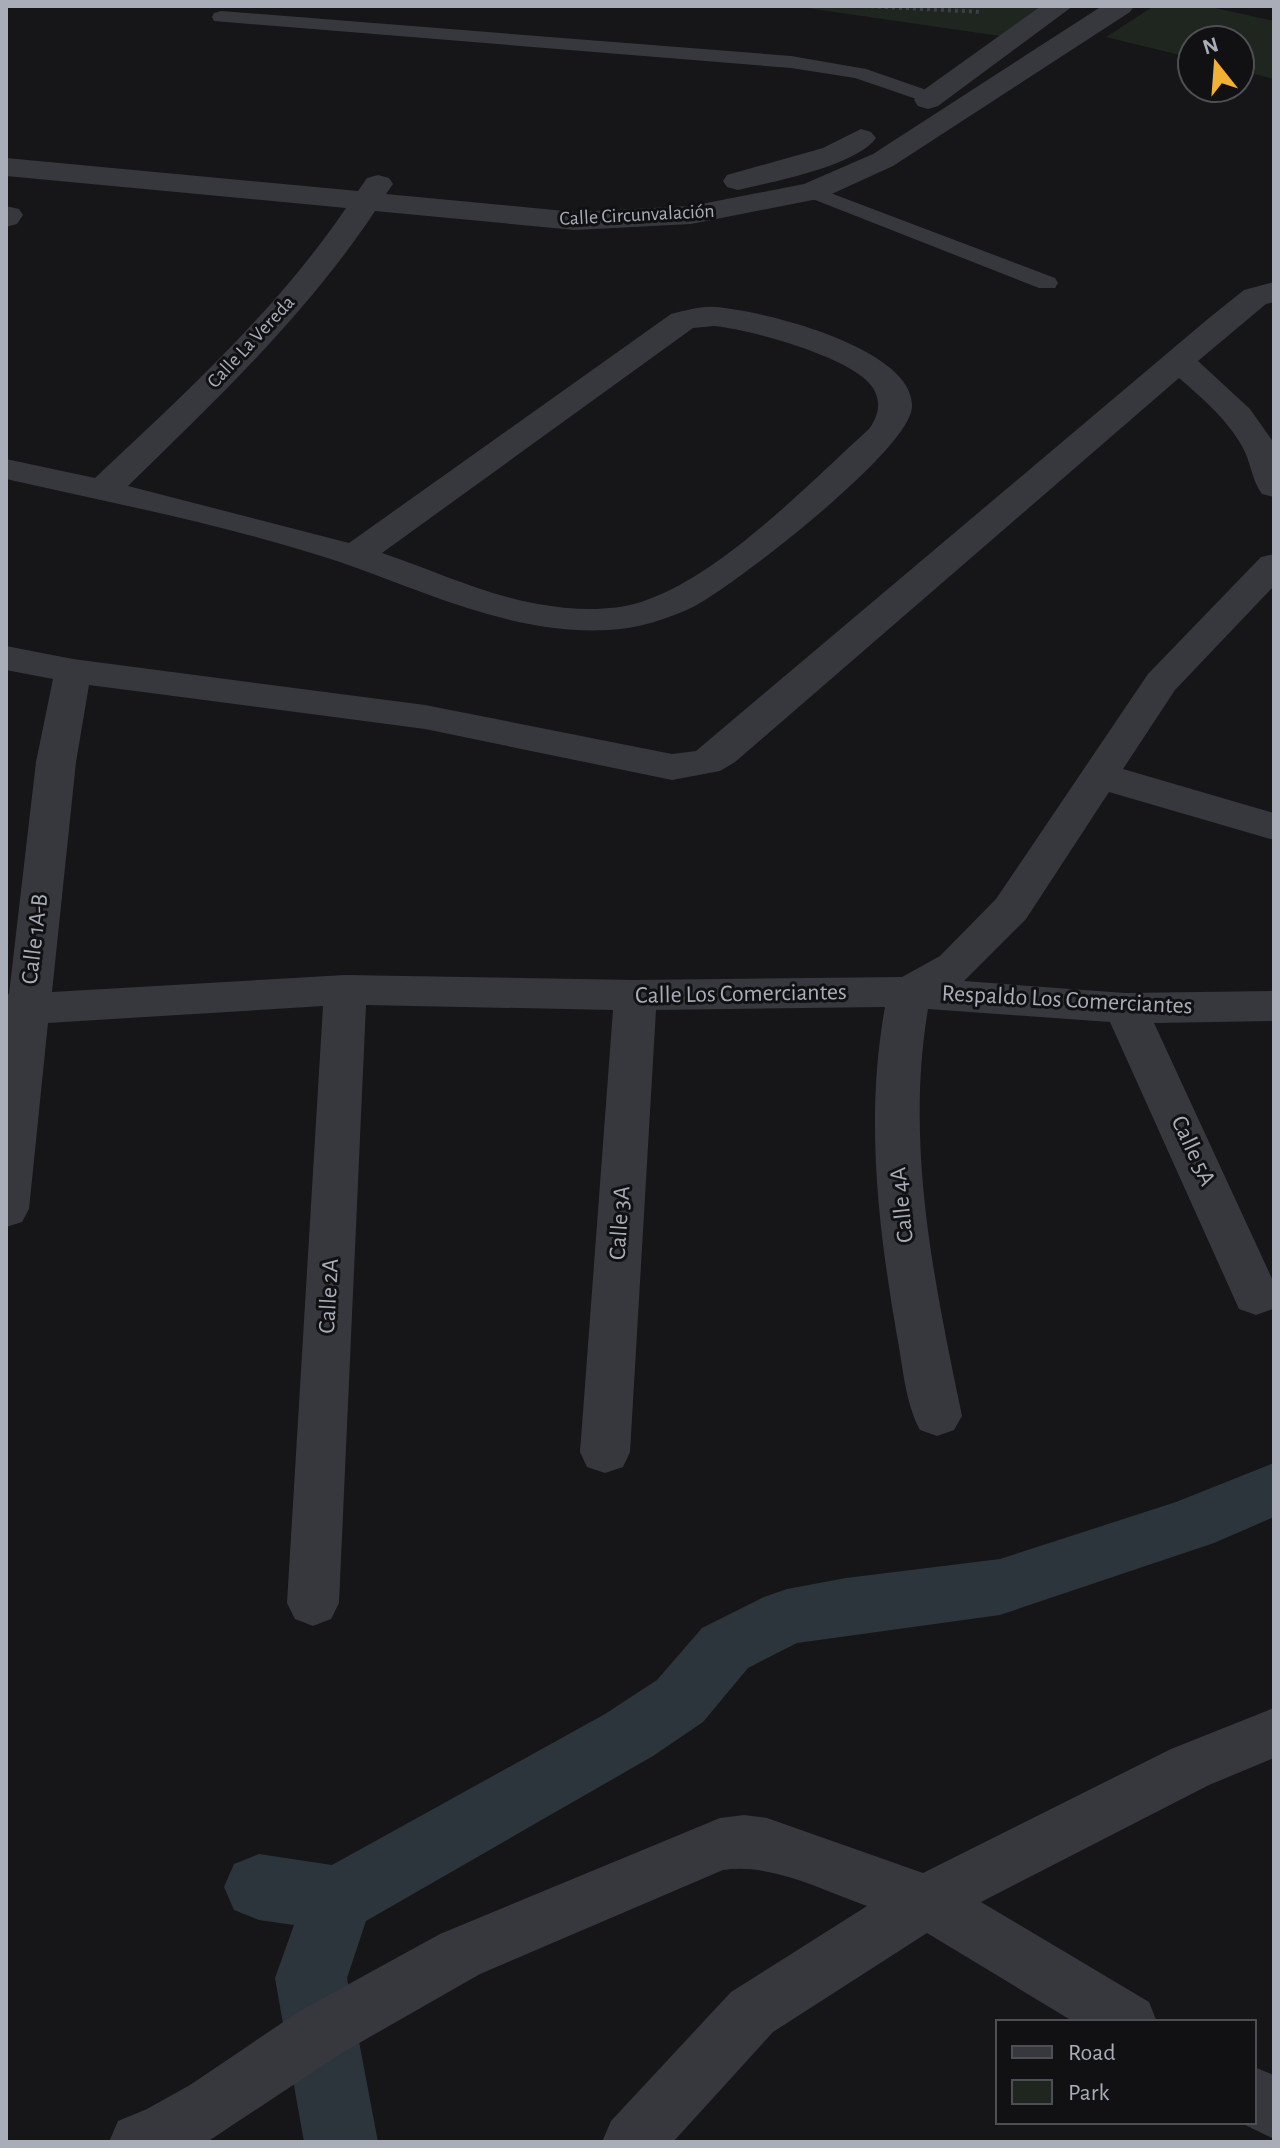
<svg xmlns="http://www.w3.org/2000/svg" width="1280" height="2148" font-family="'Alegreya Sans',sans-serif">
<rect width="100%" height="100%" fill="#161618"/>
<!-- green -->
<g fill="#1e261f">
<path d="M793,6H1042L1007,37Z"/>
<path d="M1154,6H1206L1274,21V79L1240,70V40H1192V58L1106,37Z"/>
</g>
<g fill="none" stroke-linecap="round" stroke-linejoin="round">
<!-- canal -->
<path fill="#2c353c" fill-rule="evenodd" d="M1274,1463V1517L1214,1543L1000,1615L797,1643L748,1668L703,1722L653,1756L366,1921L347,1978L378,2142H304L275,1978L294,1925L259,1920L234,1910L224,1887L234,1864L259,1854L332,1865L605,1714L657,1680L702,1628L764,1597L787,1589L846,1578L1000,1559L1176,1502Z"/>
<!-- path -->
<path stroke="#3d3f44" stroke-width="4" stroke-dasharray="3 4" stroke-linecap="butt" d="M864,6L983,12"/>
<!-- lane -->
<g fill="#37383d" fill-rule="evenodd">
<path d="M221,11L791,56L866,69L938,94L941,98L931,104L855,78L791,68L214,21L212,17L214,13Z"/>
<path d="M812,186L1055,278L1058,283L1055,288H1039L805,196L802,192L805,188Z"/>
</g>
<!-- street -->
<g fill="#37383d" fill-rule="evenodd">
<path d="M1041,6H1073L938,106L928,109L918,106L914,100L918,94Z"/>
<path d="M1102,6H1134L1130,12L893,166L823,198L691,224L575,230L375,211C307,314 216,400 128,486L349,543L671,314C685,311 700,306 715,307C761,310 915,348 912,407C910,450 736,584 695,606C669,619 636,629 608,630C514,635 426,592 340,562C231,526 117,504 6,479V459L95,478C184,394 277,310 346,208L6,176V158L358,191L367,178L378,175L389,178L393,184L386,194L575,212L691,206L804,184L873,154ZM714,326C749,329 855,358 873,388C882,403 878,416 869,429C808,484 720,577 641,602C609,612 572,610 538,604C485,595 433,570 382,553L693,328Z"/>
<path d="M861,129L871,132L876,138C856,166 772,182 738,190L727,187L723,181L727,175L823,148Z"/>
<path d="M6,206L19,209L23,215L17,224L6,227Z"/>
<path d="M1274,282V302L1266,304L1198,361L1250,409L1274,443V497L1262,494C1252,481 1251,463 1243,448C1228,420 1202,398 1179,378L735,762L720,771L672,780L425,729L89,685L76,762L52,992L345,975L635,980L902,977L940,956L996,899L1148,674L1261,557L1274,554V586L1175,690L1123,769L1274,813V840L1109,792L1026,919L964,981L1125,993L1274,991V1021L1154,1023L1274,1283L1273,1309L1256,1315L1239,1309L1110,1022L928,1009C905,1146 934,1281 962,1416L954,1430L937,1436L920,1430C905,1402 903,1367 897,1336C878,1226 865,1117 885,1007L656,1010L630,1452L623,1467L605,1473L587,1467L580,1452L613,1010L366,1005L339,1603L331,1619L313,1626L295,1619L287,1603L323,1006L48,1023L29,1209L22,1222L6,1227V995L9,994L36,762L53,679L6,670V646L73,659L425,705L672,754L696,751L1209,318L1244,290Z"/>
<path d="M1274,1708V1758L1209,1785L981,1902L1149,2002L1157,2022H1074L927,1933L773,2032L673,2142H602L611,2121L731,1992L867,1906C821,1890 773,1863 723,1870L480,1974L340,2054L207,2142H109L118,2121L147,2109L190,2085L298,2012L440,1934L720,1818L744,1815L767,1818L923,1873L1171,1749Z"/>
<path d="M1254,2067L1274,2075V2139L1239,2122H1254Z"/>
</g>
</g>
<g text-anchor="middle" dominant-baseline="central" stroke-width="6" stroke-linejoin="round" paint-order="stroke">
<!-- far-street labels -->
<g font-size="20" fill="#a8adb8" stroke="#111113">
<text transform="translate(637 215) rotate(-3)">Calle Circunvalación</text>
<text transform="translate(251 342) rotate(-47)">Calle La Vereda</text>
</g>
<!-- street labels -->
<g font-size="24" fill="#a8adb8" stroke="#111113">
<text transform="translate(35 939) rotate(-83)">Calle 1A-B</text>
<text transform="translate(741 994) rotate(-1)">Calle Los Comerciantes</text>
<text transform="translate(1067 1000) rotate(3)">Respaldo Los Comerciantes</text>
<text transform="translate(1193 1151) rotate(65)">Calle 5A</text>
<text transform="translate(902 1205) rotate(-96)">Calle 4A</text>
<text transform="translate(620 1223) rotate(-86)">Calle 3A</text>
<text transform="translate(329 1296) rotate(-87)">Calle 2A</text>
</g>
</g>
<!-- border -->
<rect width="1280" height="2148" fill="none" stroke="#a8adb8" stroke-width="16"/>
<!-- legend -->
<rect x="996" y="2020" width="260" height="104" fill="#111113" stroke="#4d4f55" stroke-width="2"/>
<rect x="1012" y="2046" width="40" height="12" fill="#37383d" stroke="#4d4f55" stroke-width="2"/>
<text x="1068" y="2060" font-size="24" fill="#a8adb8">Road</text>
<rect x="1012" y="2080" width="40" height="24" fill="#1e261f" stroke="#4d4f55" stroke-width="2"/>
<text x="1068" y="2100" font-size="24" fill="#a8adb8">Park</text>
<!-- north arrow -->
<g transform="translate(1216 64) rotate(343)"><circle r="38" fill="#111113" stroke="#4d4f55" stroke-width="2"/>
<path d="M0-6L14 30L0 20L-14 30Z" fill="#f2b134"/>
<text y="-12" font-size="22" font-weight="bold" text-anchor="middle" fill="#a8adb8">N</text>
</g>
</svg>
